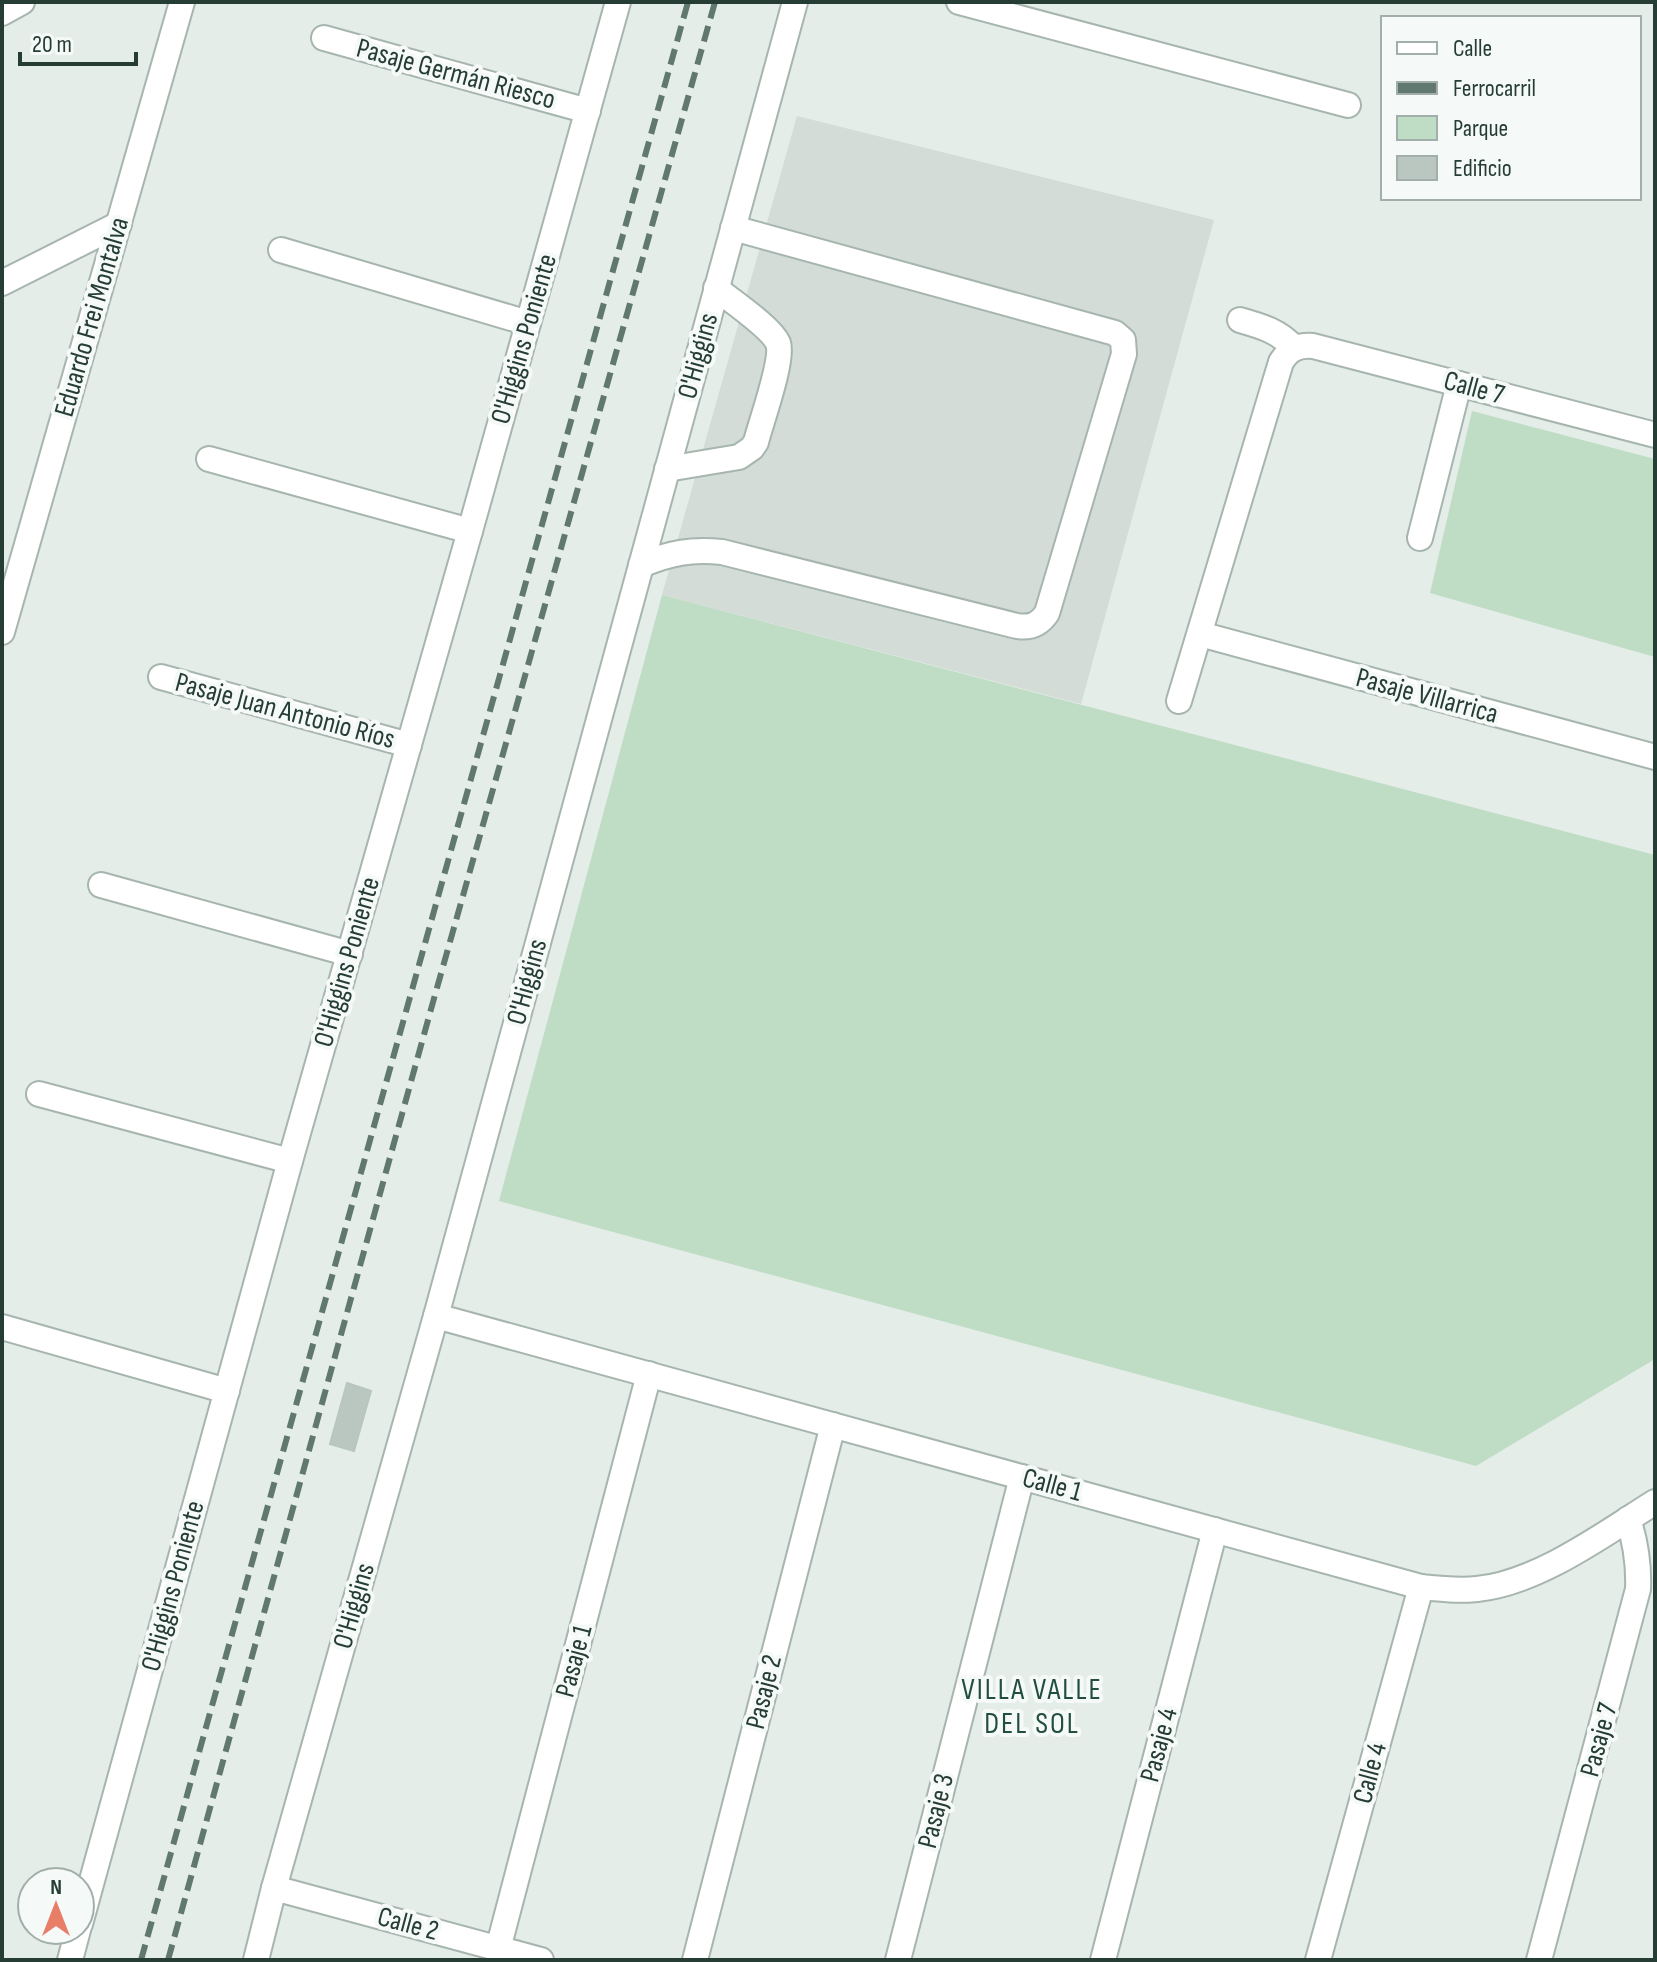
<svg xmlns="http://www.w3.org/2000/svg" width="1657" height="1962" font-family="'Sofia Sans Condensed',sans-serif">
<rect width="100%" height="100%" fill="#e4ede8"/>
<!-- built -->
<path fill="#d3dcd7" d="M797,116L1214,220L1081,704L662,595Z"/>
<!-- green -->
<g fill="#bfdcc5">
<path d="M1472,411L1655,459V657L1430,593Z"/>
<path d="M662,595L1655,855V1359L1476,1466L499,1201Z"/>
</g>
<!-- building -->
<path fill="#bac7c1" stroke="#b7c6bf" stroke-width="2" d="M347,1383L371,1391L354,1451L330,1444Z"/>
<g fill="none" stroke-linecap="round" stroke-linejoin="round">
<!-- minor casing -->
<g stroke="#a7b5af" stroke-width="28">
<g id="minor">
<path d="M959,2L1348,105"/>
<path d="M2,13L22,2"/>
<path d="M324,38L588,111"/>
<path d="M281,250L528,323"/>
<path d="M2,283L119,224"/>
<path d="M1240,320C1261,326 1279,331 1294,348"/>
<path d="M209,459L470,531"/>
<path d="M667,469L739,457L752,448L756,442C761,422 784,359 778,343C771,327 731,301 716,288"/>
<path d="M1420,538L1459,384"/>
<path d="M641,565C670,553 690,549 722,552L1017,626C1030,628 1039,625 1047,613L1124,354L1123,340L1115,333L733,228"/>
<path d="M2,632L182,2"/>
<path d="M1200,634L1655,757"/>
<path d="M161,677L409,745"/>
<path d="M1179,701L1281,362C1289,349 1298,345 1313,346L1655,435"/>
<path d="M101,885L350,954"/>
<path d="M39,1094L290,1161"/>
<path d="M436,1316L1421,1587C1440,1589 1458,1591 1477,1589C1538,1583 1604,1534 1655,1502"/>
<path d="M2,1327L227,1391"/>
<path d="M274,1888L541,1960"/>
<path d="M80,1924L290,1161L470,531L618,2"/>
<path d="M498,1949L649,1374"/>
<path d="M70,1960L78,1930"/>
<path d="M256,1960L274,1888L436,1316L795,2"/>
<path d="M695,1960L833,1425"/>
<path d="M898,1960L1022,1477"/>
<path d="M1103,1960L1215,1530"/>
<path d="M1318,1960L1421,1587"/>
<path d="M1539,1960L1638,1589C1639,1564 1636,1543 1628,1519"/>
</g>
</g>
<!-- minor -->
<use href="#minor" stroke="#fff" stroke-width="24"/>
<!-- rail -->
<g stroke="#607870" stroke-width="6" stroke-dasharray="16 8" stroke-linecap="butt">
<path d="M141,1960L688,2"/>
<path d="M168,1960L433,1002L715,2"/>
</g>
</g>
<g text-anchor="middle" dominant-baseline="central" stroke-width="8" stroke-linejoin="round" paint-order="stroke">
<!-- street labels -->
<g font-size="28" fill="#253d35" stroke="#f5f9f7">
<text transform="translate(456 74) rotate(15)">Pasaje Germán Riesco</text>
<text transform="translate(92 317) rotate(-74)">Eduardo Frei Montalva</text>
<text transform="translate(524 339) rotate(-74)">O'Higgins Poniente</text>
<text transform="translate(698 356) rotate(-75)">O'Higgins</text>
<text transform="translate(1474 388) rotate(15)">Calle 7</text>
<text transform="translate(1427 696) rotate(15)">Pasaje Villarrica</text>
<text transform="translate(285 711) rotate(15)">Pasaje Juan Antonio Ríos</text>
<text transform="translate(347 962) rotate(-74)">O'Higgins Poniente</text>
<text transform="translate(527 982) rotate(-75)">O'Higgins</text>
<text transform="translate(1052 1485) rotate(15)">Calle 1</text>
<text transform="translate(173 1586) rotate(-75)">O'Higgins Poniente</text>
<text transform="translate(354 1606) rotate(-74)">O'Higgins</text>
<text transform="translate(574 1661) rotate(-75)">Pasaje 1</text>
<text transform="translate(764 1692) rotate(-76)">Pasaje 2</text>
<text transform="translate(1599 1740) rotate(-75)">Pasaje 7</text>
<text transform="translate(1159 1745) rotate(-75)">Pasaje 4</text>
<text transform="translate(1370 1773) rotate(-75)">Calle 4</text>
<text transform="translate(936 1811) rotate(-76)">Pasaje 3</text>
<text transform="translate(408 1924) rotate(15)">Calle 2</text>
</g>
<!-- neighbourhood labels -->
<g font-size="30" letter-spacing="2" fill="#224e40" stroke="#f5f9f7">
<text x="1032" y="1690">VILLA VALLE<tspan x="1032" dy="34">DEL SOL</tspan></text>
</g>
</g>
<!-- border -->
<rect width="1657" height="1962" fill="none" stroke="#253d35" stroke-width="8"/>
<!-- legend -->
<rect x="1381" y="16" width="260" height="184" fill="#f5f9f7" stroke="#a2aea9" stroke-width="2"/>
<rect x="1397" y="42" width="40" height="12" fill="#ffffff" stroke="#a2aea9" stroke-width="2"/>
<text x="1453" y="56" font-size="24" fill="#253d35">Calle</text>
<rect x="1397" y="82" width="40" height="12" fill="#607870" stroke="#a2aea9" stroke-width="2"/>
<text x="1453" y="96" font-size="24" fill="#253d35">Ferrocarril</text>
<rect x="1397" y="116" width="40" height="24" fill="#bfdcc5" stroke="#a2aea9" stroke-width="2"/>
<text x="1453" y="136" font-size="24" fill="#253d35">Parque</text>
<rect x="1397" y="156" width="40" height="24" fill="#bac7c1" stroke="#a2aea9" stroke-width="2"/>
<text x="1453" y="176" font-size="24" fill="#253d35">Edificio</text>
<!-- north arrow -->
<g transform="translate(56 1906)"><circle r="38" fill="#f5f9f7" stroke="#a2aea9" stroke-width="2"/>
<path d="M0-6L14 30L0 20L-14 30Z" fill="#e87e67"/>
<text y="-12" font-size="22" font-weight="bold" text-anchor="middle" fill="#253d35">N</text>
</g>
<!-- scale -->
<path d="M20 52v12h116v-12" fill="none" stroke="#253d35" stroke-width="4"/>
<text x="32" y="52" font-size="24" fill="#253d35" stroke="#f5f9f7" stroke-width="6" paint-order="stroke">20 m</text>
</svg>
